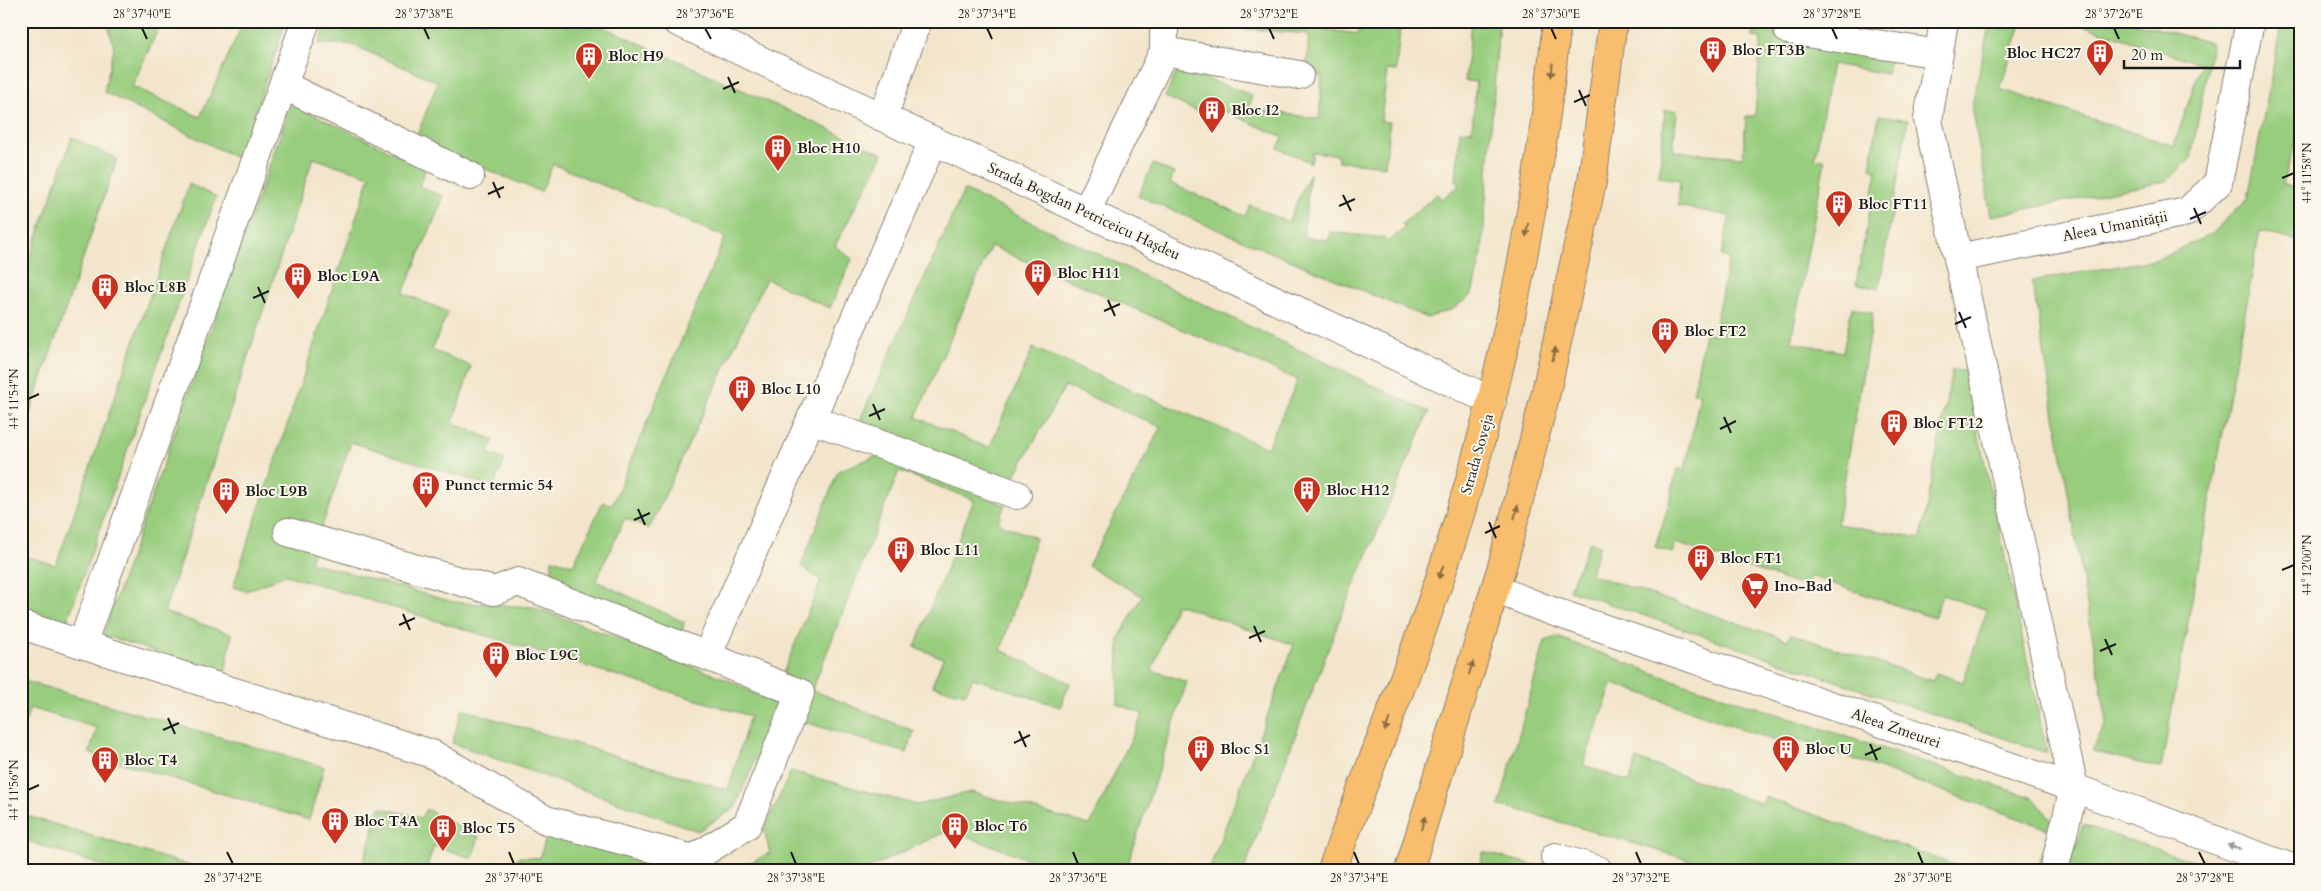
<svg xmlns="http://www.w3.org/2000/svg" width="2321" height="891" font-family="Cardo,serif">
<rect width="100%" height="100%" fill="#fbf7ec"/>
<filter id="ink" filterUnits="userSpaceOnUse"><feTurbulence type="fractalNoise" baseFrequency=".02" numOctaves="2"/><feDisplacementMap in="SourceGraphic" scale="10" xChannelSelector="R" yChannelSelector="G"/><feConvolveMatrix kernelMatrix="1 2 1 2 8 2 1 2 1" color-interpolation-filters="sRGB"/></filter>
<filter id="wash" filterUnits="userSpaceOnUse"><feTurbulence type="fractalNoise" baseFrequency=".0096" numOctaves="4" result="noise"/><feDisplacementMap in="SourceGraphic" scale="20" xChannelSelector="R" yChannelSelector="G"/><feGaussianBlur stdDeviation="1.12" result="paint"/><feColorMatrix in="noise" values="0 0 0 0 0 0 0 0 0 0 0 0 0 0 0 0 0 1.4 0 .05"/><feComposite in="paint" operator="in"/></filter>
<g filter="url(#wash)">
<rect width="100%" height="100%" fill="#f3e5cb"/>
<!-- green -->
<g fill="#98cd7e" stroke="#5a744d" fill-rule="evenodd">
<path d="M107,21H162L132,86L200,117L244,21H286L239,159L104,92L114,48Z"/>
<path d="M328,21H591L883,154L835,246L852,259L830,308L766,279L649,529L625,518L596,581L684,622L681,639L563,593L552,580V559L573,565L603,502L612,505L725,237L553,164L541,192L435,148L417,135L438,82L350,44H319Z"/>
<path d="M1183,21H1329L1328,30L1358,34L1360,25L1400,30L1396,71L1387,70L1381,121L1390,122L1385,166L1338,161V155L1313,152L1311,163L1278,148L1283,137L1208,104L1203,114L1165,97L1178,69L1252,95L1249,108L1319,119L1322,76L1306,75L1309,34L1183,24Z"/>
<path d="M1471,21H1499L1482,253L1472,294L1453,309L1427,318L1138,196L1153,164L1174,173L1170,183L1245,216L1250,205L1288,222L1310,173L1303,237L1329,240L1330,232L1384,238L1388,242L1405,228L1402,224L1437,194L1442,199L1460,185L1456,180L1460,130L1472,131L1476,82L1465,81Z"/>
<path d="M1754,21H1797L1889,59L1887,74L1832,64L1815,158L1825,160L1791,342L1843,352L1852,307L1873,313L1837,524L1921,538L1952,370L1965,371L2047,753L1569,590L1590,542L1600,545L1590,574L1788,640L1791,634L1933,681L1936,673L1963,682L1987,610L1942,595L1934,618L1810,576L1806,587L1676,543L1672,553L1655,547L1669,504L1677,469L1685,470L1700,394L1693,393L1705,333L1713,334L1729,258L1721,256L1730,216L1678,206L1680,180L1659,177L1665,110L1677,111L1673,151L1743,157L1746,116H1755L1761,38L1752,37Z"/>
<path d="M1990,21H2022L2000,89L2174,146L2201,64L2069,21H2129L2212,43L2191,158L2168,181L1991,216L1972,106Z"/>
<path d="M2282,21H2300V129L2282,184L2300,190V242L2260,231L2161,768L2092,751L2107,722L2032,281L2159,259L2211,234L2248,198Z"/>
<path d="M291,104L426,168L419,186L444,197L403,293L448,312L432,350L471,366L453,423L494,440L488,453L505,460L493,487L351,442L310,562L453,602L533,607L729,680L778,706L735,808L698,831L452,743L462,709L728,790L750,716L286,575L246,591L233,587L370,176L313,158L164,612L232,634L225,674L103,635Z"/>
<path d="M1879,115L1908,120L1879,289L1856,284L1877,171L1870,168Z"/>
<path d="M72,137L117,159L21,439V283Z"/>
<path d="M189,184L216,197L67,622L21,607V555L56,565Z"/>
<path d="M964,190L1429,412L1342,613L1244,870H1209L1294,645L1176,604L1152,670L1187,682L1126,870H1058L949,830L865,870H735L770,853L764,830L791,771L917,805L971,792L1090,825L1143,714L1118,704L1119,638L1142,596L1088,566L1161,427L1065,386L1012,481L860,420ZM991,246L1298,380L1267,448L1033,348L989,448L916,417Z"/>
<path d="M876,456L1005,505L998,523L1036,538L1001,650L1070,683L1060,707L973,678L965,694L932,686L943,658L915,647L974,500L899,471L812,690L914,731L907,753L801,721L783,673L821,581L801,566L838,471Z"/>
<path d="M1557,637L1667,678L2034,798L2053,823V830L2040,870H2036L2051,830L1787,735L1783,744L1613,683L1583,765L1629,782L1637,759L1762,804L1765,797L1963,868L1962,870H1748L1721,861L1703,864L1516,809L1499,806L1545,641Z"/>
<path d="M21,680L324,767L309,820L89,753L97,728L30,708L21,735Z"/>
<path d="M380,807L421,818L426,809L479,837L472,858L434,846L426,870H361Z"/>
<path d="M21,814L204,870H116L21,839Z"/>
<path d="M2083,825L2220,870H2068Z"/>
<path d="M547,833L677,869V870H515L518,857L540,858Z"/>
<path d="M1483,852L1553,870H1479Z"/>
</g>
</g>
<g filter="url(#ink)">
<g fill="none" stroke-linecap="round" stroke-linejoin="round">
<!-- minor casing -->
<g stroke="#888074" stroke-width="30">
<g id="minor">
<path d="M676,21L1492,401"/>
<path d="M1944,21L1928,120L2074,788L2054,870"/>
<path d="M1788,30L1939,54"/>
<path d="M1164,51L1299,75"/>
<path d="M283,85L470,176"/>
<path d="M883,117L917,21"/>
<path d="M1086,212L1164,51V21"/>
<path d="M1958,258L2187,212L2218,183L2250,21"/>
<path d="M811,419L1017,495"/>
<path d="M288,532L494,591L518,582L707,656"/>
<path d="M1495,589L1546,609L2074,788L2297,870"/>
<path d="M21,625L432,754L546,820L693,859L747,825L800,693L707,656L933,141"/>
<path d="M82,644L306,21"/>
<path d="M1555,857L1598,870"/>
</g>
</g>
<!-- major casing -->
<g stroke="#888074" stroke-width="30">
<g id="major">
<path d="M1332,870C1373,754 1422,642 1457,524C1507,360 1540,192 1557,21"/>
<path d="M1409,870L1503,563L1546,392L1592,182L1613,21"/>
</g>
</g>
<!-- minor -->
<use href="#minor" stroke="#fff" stroke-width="28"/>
<!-- major -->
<use href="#major" stroke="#f9be6d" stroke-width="28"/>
</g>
<!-- one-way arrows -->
<defs><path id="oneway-solid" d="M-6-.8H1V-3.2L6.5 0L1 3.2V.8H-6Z" transform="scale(1.25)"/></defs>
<g fill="#8a6d44">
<use href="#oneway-solid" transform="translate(1552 70) rotate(96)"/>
<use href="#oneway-solid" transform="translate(1527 230) rotate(99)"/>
<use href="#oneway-solid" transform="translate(1554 354) rotate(-77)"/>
<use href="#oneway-solid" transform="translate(1516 512) rotate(-76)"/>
<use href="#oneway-solid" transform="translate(1441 572) rotate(109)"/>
<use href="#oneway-solid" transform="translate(1471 668) rotate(-73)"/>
<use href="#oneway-solid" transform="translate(1387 725) rotate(111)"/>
<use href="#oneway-solid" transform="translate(1423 823) rotate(-73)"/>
</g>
<use fill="#999" href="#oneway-solid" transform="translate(2234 847) rotate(-160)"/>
</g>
<!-- ticks -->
<path fill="none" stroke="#1c1c1c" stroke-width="2" d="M142,28L147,39M424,28L429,39M705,28L711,39M987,28L992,39M1269,28L1274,39M1551,28L1556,39M1832,28L1837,39M2114,28L2119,39M728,77L735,93M723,89L739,82M1579,90L1586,106M1574,102L1590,95M2282,178L2294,173M493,182L500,198M488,194L504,187M1343,195L1351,211M1339,206L1355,199M2194,208L2201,224M2190,219L2206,212M258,287L265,303M253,298L269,291M1108,300L1115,316M1104,311L1120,304M1959,312L1966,328M1955,324L1971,317M28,399L39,394M873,404L880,420M869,416L885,409M1724,417L1731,433M1720,429L1736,421M638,509L645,525M634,520L650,513M1489,522L1496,538M1485,533L1500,526M2282,570L2294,565M403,614L410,630M399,625L415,618M1254,626L1261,642M1249,638L1265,631M2105,639L2112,655M2100,651L2116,644M168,718L175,734M163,730L179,723M1019,731L1026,747M1014,743L1030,735M1870,744L1877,760M1865,755L1881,748M28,790L39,785M227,852L233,864M509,852L514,864M791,852L796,864M1073,852L1078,864M1354,852L1359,864M1636,852L1641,864M1918,852L1923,864M2199,852L2205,864"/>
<!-- icons -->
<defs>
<g id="building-pin" transform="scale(1.4375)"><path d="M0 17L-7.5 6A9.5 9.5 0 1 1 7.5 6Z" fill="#c8321e" stroke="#fbf7ec"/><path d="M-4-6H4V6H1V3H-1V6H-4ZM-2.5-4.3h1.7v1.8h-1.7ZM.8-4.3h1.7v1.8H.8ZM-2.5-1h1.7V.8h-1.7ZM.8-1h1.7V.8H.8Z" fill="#fff"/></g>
<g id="supermarket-pin" transform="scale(1.4375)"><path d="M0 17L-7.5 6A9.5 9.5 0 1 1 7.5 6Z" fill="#c8321e" stroke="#fbf7ec"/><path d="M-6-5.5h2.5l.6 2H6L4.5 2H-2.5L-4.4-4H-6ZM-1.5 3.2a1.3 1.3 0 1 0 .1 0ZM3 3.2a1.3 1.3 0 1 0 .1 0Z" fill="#fff"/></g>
</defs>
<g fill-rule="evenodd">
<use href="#building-pin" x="1713" y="50"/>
<use href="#building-pin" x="2100" y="53"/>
<use href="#building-pin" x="589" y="56"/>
<use href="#building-pin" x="1212" y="110"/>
<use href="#building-pin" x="778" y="148"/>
<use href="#building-pin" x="1839" y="204"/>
<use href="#building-pin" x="1038" y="273"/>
<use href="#building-pin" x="298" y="276"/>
<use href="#building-pin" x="105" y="287"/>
<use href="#building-pin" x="1665" y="331"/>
<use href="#building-pin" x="742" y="389"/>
<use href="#building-pin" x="1894" y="423"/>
<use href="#building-pin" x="426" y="485"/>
<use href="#building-pin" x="1307" y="490"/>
<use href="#building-pin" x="226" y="491"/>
<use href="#building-pin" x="901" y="550"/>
<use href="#building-pin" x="1701" y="558"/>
<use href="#supermarket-pin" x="1755" y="586"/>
<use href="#building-pin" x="496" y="655"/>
<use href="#building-pin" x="1201" y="749"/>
<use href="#building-pin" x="1786" y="749"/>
<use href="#building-pin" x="105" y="760"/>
<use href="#building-pin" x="335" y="821"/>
<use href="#building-pin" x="955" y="826"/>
<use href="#building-pin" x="443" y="828"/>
</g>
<g text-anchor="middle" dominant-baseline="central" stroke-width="4" stroke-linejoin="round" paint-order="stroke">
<!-- poi labels -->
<g font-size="15" font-weight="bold" fill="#1c1c1c" stroke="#fbf7ec" text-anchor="start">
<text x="1732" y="50">Bloc FT3B</text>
<text x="2081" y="53" text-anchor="end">Bloc HC27</text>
<text x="608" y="56">Bloc H9</text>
<text x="1231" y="110">Bloc I2</text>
<text x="797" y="148">Bloc H10</text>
<text x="1858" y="204">Bloc FT11</text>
<text x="1057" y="273">Bloc H11</text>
<text x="317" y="276">Bloc L9A</text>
<text x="124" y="287">Bloc L8B</text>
<text x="1684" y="331">Bloc FT2</text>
<text x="761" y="389">Bloc L10</text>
<text x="1913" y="423">Bloc FT12</text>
<text x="445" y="485">Punct termic 54</text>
<text x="1326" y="490">Bloc H12</text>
<text x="245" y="491">Bloc L9B</text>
<text x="920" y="550">Bloc L11</text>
<text x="1720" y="558">Bloc FT1</text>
<text x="1774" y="586">Ino-Bad</text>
<text x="515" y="655">Bloc L9C</text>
<text x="1220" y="749">Bloc S1</text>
<text x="1805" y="749">Bloc U</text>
<text x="124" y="760">Bloc T4</text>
<text x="354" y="821">Bloc T4A</text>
<text x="974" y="826">Bloc T6</text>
<text x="462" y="828">Bloc T5</text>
</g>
<!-- street labels -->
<g font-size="15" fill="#1c1c1c" stroke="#fbf7ec">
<text transform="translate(1084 211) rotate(25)">Strada Bogdan Petriceicu Hașdeu</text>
<text transform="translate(2115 226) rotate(-11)">Aleea Umanității</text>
<text transform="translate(1477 454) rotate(-74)">Strada Soveja</text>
<text transform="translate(1896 728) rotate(19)">Aleea Zmeurei</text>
</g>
</g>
<!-- margin -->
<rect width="2321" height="891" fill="none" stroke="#fbf7ec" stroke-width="55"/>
<!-- scale -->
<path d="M2124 60v8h116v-8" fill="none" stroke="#1c1c1c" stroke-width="2.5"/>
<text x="2131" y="60" font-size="15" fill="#1c1c1c" stroke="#fbf7ec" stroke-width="4" paint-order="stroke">20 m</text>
<rect x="28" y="28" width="2266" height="836" fill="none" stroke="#1c1c1c" stroke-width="2"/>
<g font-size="12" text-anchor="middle" fill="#1c1c1c">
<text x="142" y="18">28°37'40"E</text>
<text x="424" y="18">28°37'38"E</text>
<text x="705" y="18">28°37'36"E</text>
<text x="987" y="18">28°37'34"E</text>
<text x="1269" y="18">28°37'32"E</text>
<text x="1551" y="18">28°37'30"E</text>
<text x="1832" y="18">28°37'28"E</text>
<text x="2114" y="18">28°37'26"E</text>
<text transform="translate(2307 173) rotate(-90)" y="4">44°11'58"N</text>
<text transform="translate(14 399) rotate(-90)" y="4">44°11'54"N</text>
<text transform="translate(2307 565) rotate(-90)" y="4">44°12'00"N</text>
<text transform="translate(14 790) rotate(-90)" y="4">44°11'56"N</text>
<text x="233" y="882">28°37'42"E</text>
<text x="514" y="882">28°37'40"E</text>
<text x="796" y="882">28°37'38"E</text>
<text x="1078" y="882">28°37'36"E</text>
<text x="1359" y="882">28°37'34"E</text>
<text x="1641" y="882">28°37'32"E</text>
<text x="1923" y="882">28°37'30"E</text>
<text x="2205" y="882">28°37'28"E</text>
</g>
</svg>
